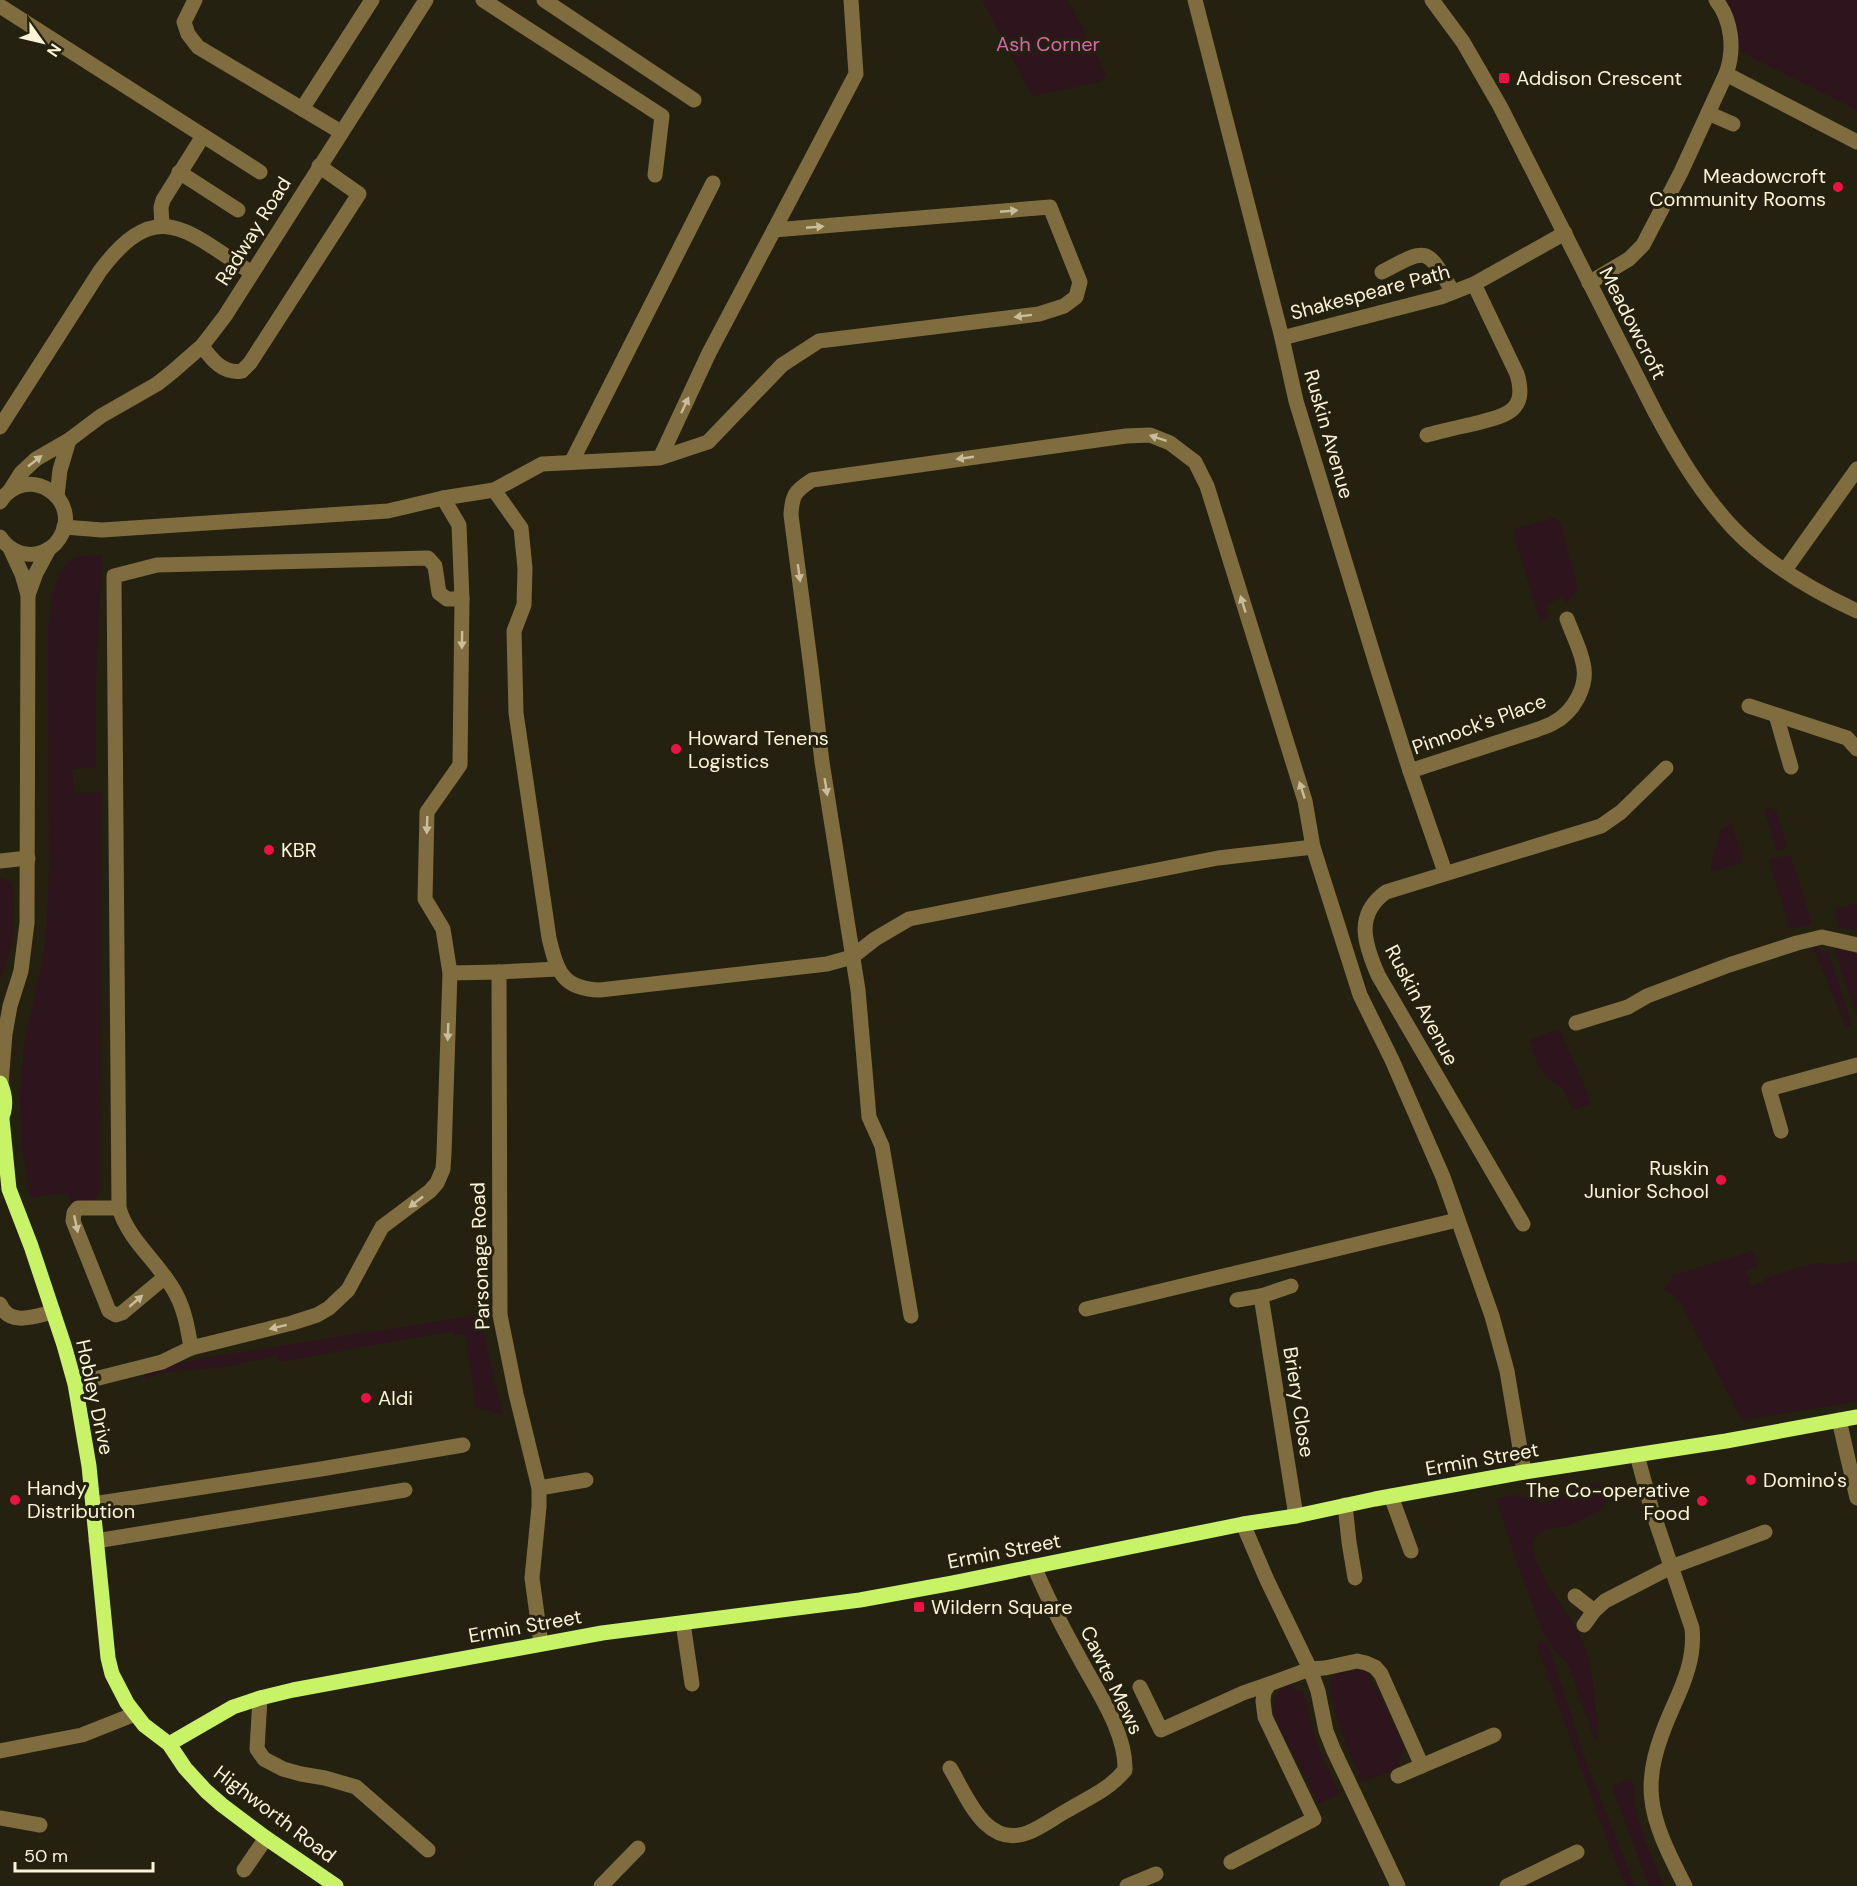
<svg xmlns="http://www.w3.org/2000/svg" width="1857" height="1886" font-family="'DM Sans',sans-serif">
<rect width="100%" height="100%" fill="#242111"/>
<!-- green -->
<g fill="#2e141d">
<path d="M982,0H1068L1106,74L1101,82L1032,96Z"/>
<path d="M1725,0H1857V110L1739,51L1735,22Z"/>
<path d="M1554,518L1560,522L1578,589L1567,603L1563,597L1545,605L1549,617L1540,622L1514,533L1517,528Z"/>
<path d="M102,555L96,681V767L72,769L74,793L101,792L100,1191C95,1203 86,1204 74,1207L70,1202L69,1193L30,1197L22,1146L20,1099L24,1046L43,959L47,923L49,869L48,631C51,608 52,568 77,557C84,555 94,556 102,555Z"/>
<path d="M1771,807L1776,811L1787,845L1783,849L1777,851L1765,811Z"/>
<path d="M1731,822L1743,862L1711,872V865L1721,830Z"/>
<path d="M1787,855L1791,857L1811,921L1810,925L1790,929L1769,860Z"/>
<path d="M0,878C8,879 12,883 14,891C14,923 14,948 0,978Z"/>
<path d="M1857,903V931L1839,927L1835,910Z"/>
<path d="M1833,945L1857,954V1018Z"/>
<path d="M1813,947H1819L1821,951H1828L1852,1025L1846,1027Z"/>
<path d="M1560,1029C1570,1054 1582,1078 1591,1104L1573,1110L1563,1089L1546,1076L1539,1067L1529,1040Z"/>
<path d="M1753,1251L1758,1267L1746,1270L1751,1286L1762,1282L1768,1277L1816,1263L1834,1264L1857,1261V1402L1742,1420L1679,1300L1664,1289L1675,1273H1681Z"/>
<path d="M479,1315L503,1415L476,1408L465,1334L454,1335L453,1331L279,1362L277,1356L224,1367L158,1373L146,1379L144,1375L171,1365L203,1358Z"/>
<path d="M1598,1483L1606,1493L1608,1500C1606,1502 1605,1505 1603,1507C1598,1512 1573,1525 1567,1526C1557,1528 1545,1527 1537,1536C1521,1553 1564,1609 1574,1625C1594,1656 1594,1695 1598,1731V1738L1595,1741L1568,1664L1554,1649L1544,1635L1516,1560L1496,1498L1514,1495L1542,1502L1553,1501L1576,1486Z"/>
<path d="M1540,1640H1543L1548,1644L1585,1759L1635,1886H1626L1608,1843L1537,1645Z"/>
<path d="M1355,1670L1366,1671L1380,1695L1404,1746L1397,1769L1361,1782L1337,1720L1329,1684L1335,1674Z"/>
<path d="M1293,1683L1294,1689L1303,1691L1316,1741L1339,1794L1319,1804L1275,1719C1271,1700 1273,1691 1293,1683Z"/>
<path d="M1626,1780L1635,1784C1629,1810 1654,1861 1664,1886H1649L1612,1787Z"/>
</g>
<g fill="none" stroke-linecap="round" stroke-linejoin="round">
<!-- minor -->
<g stroke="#7f6d3f" stroke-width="15">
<path d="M195,0L184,22L188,34L198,47L341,132"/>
<path d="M483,0L662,116L655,175"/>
<path d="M544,0L694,100"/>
<path d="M1195,0L1282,338L1296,401L1378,670L1410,771L1445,872"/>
<path d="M1432,0L1463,42L1500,106L1656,414C1678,455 1702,495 1734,529C1769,565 1813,591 1857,611"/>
<path d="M0,6L260,172"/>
<path d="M1726,74L1857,142"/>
<path d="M302,109L372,0"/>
<path d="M1708,113L1733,124"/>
<path d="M179,172L238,210"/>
<path d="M162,226L161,207L163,200L203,136"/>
<path d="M774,230L856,74L851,0"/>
<path d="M1382,272C1429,247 1426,247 1453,292"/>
<path d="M1589,283L1629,259L1643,245L1681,172L1726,74C1735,50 1732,20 1716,0"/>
<path d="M1282,338L1441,297L1474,284L1565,233"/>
<path d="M202,346C212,360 223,374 242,371L250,363L359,194L319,166"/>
<path d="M0,427L100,271C158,194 187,232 252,273"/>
<path d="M1427,435C1443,431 1458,427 1473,424C1503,416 1529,413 1517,374L1474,284"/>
<path d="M572,461L713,183"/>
<path d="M494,490L521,528L525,568L524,605L514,631L516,713L549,938C557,971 562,989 600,990L827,964L852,957L875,939L909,919L1218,858L1313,847"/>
<path d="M9,492L21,473L36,459L69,440L101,416L157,384L171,373L202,346L225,316L426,0"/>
<path d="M57,496L60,470L69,440"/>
<path d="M0,502C26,461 85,499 59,539C54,547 45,552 36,554C21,556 8,549 0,537"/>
<path d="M64,527L102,530L388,511L443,498L494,490L542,464L660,458L708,442L782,365L819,341L1039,314L1064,306L1076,297L1080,282L1050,207L774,230L709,353L660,458"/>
<path d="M1785,570L1857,469"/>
<path d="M28,595L36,573L49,549"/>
<path d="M1749,706L1847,738L1857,749"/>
<path d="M1776,715L1791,767"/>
<path d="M1410,771L1536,730C1541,728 1548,726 1553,723C1573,713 1589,686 1583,663C1580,648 1572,633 1567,619"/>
<path d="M0,861L28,858"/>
<path d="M450,973L499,972"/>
<path d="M1576,1023L1628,1007L1647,996L1729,965L1797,943L1822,937L1857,945"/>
<path d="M1,1084L5,1034L10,1006L21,971L27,923L28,595L22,574L10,548"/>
<path d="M1781,1131L1769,1089L1857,1065"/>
<path d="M119,1208H78L74,1213L73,1221L109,1311L116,1315L122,1313L165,1277"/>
<path d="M1523,1224L1378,975C1365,945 1354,915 1386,892L1601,826L1621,812L1666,768"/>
<path d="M1261,1296L1296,1516"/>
<path d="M1237,1300L1261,1296L1291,1286"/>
<path d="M0,1304C9,1327 35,1316 53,1312"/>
<path d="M1086,1309L1457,1220"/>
<path d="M911,1316L882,1146L869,1117L858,990L822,762L811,668L791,515C792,495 795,491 812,480L1126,436L1150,435L1170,443L1195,462L1207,486L1305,801L1313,847L1360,995L1392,1060L1443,1177L1492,1316L1507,1371L1524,1472"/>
<path d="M191,1348L292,1323L317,1315L329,1308L348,1290L382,1227L430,1191L437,1183L443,1169L444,1154L450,973L443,929L425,899L427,812L460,765L462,599L459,525L443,498"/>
<path d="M75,1384L162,1362L191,1348C188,1330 185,1311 176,1294C160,1263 129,1242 119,1208L114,576L157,565L428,558L435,566L439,593L447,599H462"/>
<path d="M1839,1420L1857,1498"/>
<path d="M1637,1455L1651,1507L1692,1628C1695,1656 1685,1681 1673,1707C1638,1785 1647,1812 1685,1886"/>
<path d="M539,1488L586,1480"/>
<path d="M1391,1496L1411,1551"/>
<path d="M93,1504L321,1469L463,1445"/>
<path d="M1345,1505L1349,1542L1355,1578"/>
<path d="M1243,1524L1267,1580L1310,1669L1318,1691L1326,1731L1334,1751L1398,1886"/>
<path d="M96,1541L405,1490"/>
<path d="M1575,1596L1594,1611"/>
<path d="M683,1623L692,1684"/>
<path d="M1584,1625L1594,1611L1605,1601L1671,1567L1765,1532"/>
<path d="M541,1644L532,1578L539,1507V1488L516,1394L500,1315L499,972L558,969"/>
<path d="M1140,1687L1161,1730L1243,1693L1269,1684"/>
<path d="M260,1698L257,1749L264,1759L283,1769L301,1774L325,1778L356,1787L428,1850"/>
<path d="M0,1751L82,1735L135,1714"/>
<path d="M950,1768C967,1796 985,1848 1027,1833C1041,1828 1055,1817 1068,1810C1088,1798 1110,1789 1125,1770C1126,1732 1097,1691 1080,1659C1063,1628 1047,1598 1034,1566"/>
<path d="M1398,1776L1494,1735"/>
<path d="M0,1818L40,1825"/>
<path d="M1231,1862L1314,1819L1265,1717L1263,1701L1264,1692L1269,1684L1310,1669L1325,1668L1357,1661L1366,1663L1375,1667L1381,1674L1422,1766"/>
<path d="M244,1870L266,1838"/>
<path d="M601,1886L638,1848"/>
<path d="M1127,1886L1156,1874"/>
<path d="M1507,1886L1577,1852"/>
</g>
<!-- major -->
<g stroke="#c9f367" stroke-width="15">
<path d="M0,1083C6,1096 7,1108 0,1121"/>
<path d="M2,1119L9,1189L31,1246L64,1345L75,1384L89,1466L108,1658L112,1674L127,1703L144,1725L169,1744L185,1768L206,1791L222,1805L266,1838L336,1886"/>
<path d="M169,1744L233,1707L260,1698L293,1690L602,1633L860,1600L953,1583L1243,1524L1296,1516L1375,1499L1524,1472L1726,1441L1857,1417"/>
</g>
</g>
<!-- one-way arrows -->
<defs><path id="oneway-solid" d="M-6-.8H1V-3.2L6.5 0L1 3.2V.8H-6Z" transform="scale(1.5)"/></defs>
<g fill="#cabe9a">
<use href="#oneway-solid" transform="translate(1009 211) rotate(-5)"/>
<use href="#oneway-solid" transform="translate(815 227) rotate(-5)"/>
<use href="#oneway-solid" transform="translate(1023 316) rotate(173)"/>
<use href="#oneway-solid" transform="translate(685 405) rotate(-65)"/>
<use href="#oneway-solid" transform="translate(1158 438) rotate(-162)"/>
<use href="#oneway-solid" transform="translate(965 458) rotate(172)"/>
<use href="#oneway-solid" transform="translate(35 461) rotate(-38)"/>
<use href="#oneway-solid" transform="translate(799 573) rotate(82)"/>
<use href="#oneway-solid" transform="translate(1243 604) rotate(-107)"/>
<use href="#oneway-solid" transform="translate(462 640) rotate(91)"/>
<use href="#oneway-solid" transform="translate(826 787) rotate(81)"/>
<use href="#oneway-solid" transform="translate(1302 790) rotate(-108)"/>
<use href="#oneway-solid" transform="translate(427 825) rotate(92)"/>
<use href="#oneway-solid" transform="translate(448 1032) rotate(92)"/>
<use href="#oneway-solid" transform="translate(416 1202) rotate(142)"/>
<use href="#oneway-solid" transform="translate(76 1224) rotate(78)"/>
<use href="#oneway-solid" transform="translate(136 1301) rotate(-41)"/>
<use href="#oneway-solid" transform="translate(278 1327) rotate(166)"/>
</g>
<!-- markers -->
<g fill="#ec1344" stroke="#242111" stroke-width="2">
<rect x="1498" y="72" width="12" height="12" rx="3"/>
<circle cx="1838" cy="187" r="6"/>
<circle cx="676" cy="749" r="6"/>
<circle cx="269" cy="850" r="6"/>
<circle cx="1721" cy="1180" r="6"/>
<circle cx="366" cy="1398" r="6"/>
<circle cx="1751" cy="1480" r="6"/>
<circle cx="15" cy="1500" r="6"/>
<circle cx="1702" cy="1501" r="6"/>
<rect x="913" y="1601" width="12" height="12" rx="3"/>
</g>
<g text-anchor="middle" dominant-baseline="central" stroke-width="6" stroke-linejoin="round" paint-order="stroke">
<!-- park labels -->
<g font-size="20" fill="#d668a8" stroke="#242111">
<text x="1048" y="44">Ash Corner</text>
</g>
<!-- poi labels -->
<g font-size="20" fill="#fcf4d7" stroke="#242111" text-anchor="start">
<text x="1516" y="78">Addison Crescent</text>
<text x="1826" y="176" text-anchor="end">Meadowcroft<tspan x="1826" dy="23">Community Rooms</tspan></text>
<text x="688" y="738">Howard Tenens<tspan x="688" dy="23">Logistics</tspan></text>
<text x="281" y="850">KBR</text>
<text x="1709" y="1168" text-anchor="end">Ruskin<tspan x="1709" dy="23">Junior School</tspan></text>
<text x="378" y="1398">Aldi</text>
<text x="1763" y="1480">Domino's</text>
<text x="27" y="1488">Handy<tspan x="27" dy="23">Distribution</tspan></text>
<text x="1690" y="1490" text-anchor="end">The Co-operative<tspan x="1690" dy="23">Food</tspan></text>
<text x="931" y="1607">Wildern Square</text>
</g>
<!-- street labels -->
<g font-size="20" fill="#fcf4d7" stroke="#242111">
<text transform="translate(253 231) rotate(-58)">Radway Road</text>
<text transform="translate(1370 292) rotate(-15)">Shakespeare Path</text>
<text transform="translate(1633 323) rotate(63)">Meadowcroft</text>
<text transform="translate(1329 434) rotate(74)">Ruskin Avenue</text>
<text transform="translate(1479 724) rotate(-20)">Pinnock's Place</text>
<text transform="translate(1422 1005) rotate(62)">Ruskin Avenue</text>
<text transform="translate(480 1256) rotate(-92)">Parsonage Road</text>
<text transform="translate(95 1397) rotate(78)">Hobley Drive</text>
<text transform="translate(1299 1402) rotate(81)">Briery Close</text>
<text transform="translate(1482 1459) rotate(-10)">Ermin Street</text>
<text transform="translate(1004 1551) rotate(-11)">Ermin Street</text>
<text transform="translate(525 1626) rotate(-10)">Ermin Street</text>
<text transform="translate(1112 1680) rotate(64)">Cawte Mews</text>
<text transform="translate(275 1814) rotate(37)">Highworth Road</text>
</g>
</g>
<!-- north arrow -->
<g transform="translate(42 42) rotate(124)" stroke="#242111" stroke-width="4.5" paint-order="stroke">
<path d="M0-4.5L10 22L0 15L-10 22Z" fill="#fcf4d7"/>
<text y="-9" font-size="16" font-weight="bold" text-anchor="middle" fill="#fcf4d7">N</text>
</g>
<!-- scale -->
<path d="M15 1862v9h138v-9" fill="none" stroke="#fcf4d7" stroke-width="3"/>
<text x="24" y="1862" font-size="18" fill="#fcf4d7" stroke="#242111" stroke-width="4.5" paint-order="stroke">50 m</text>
</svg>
